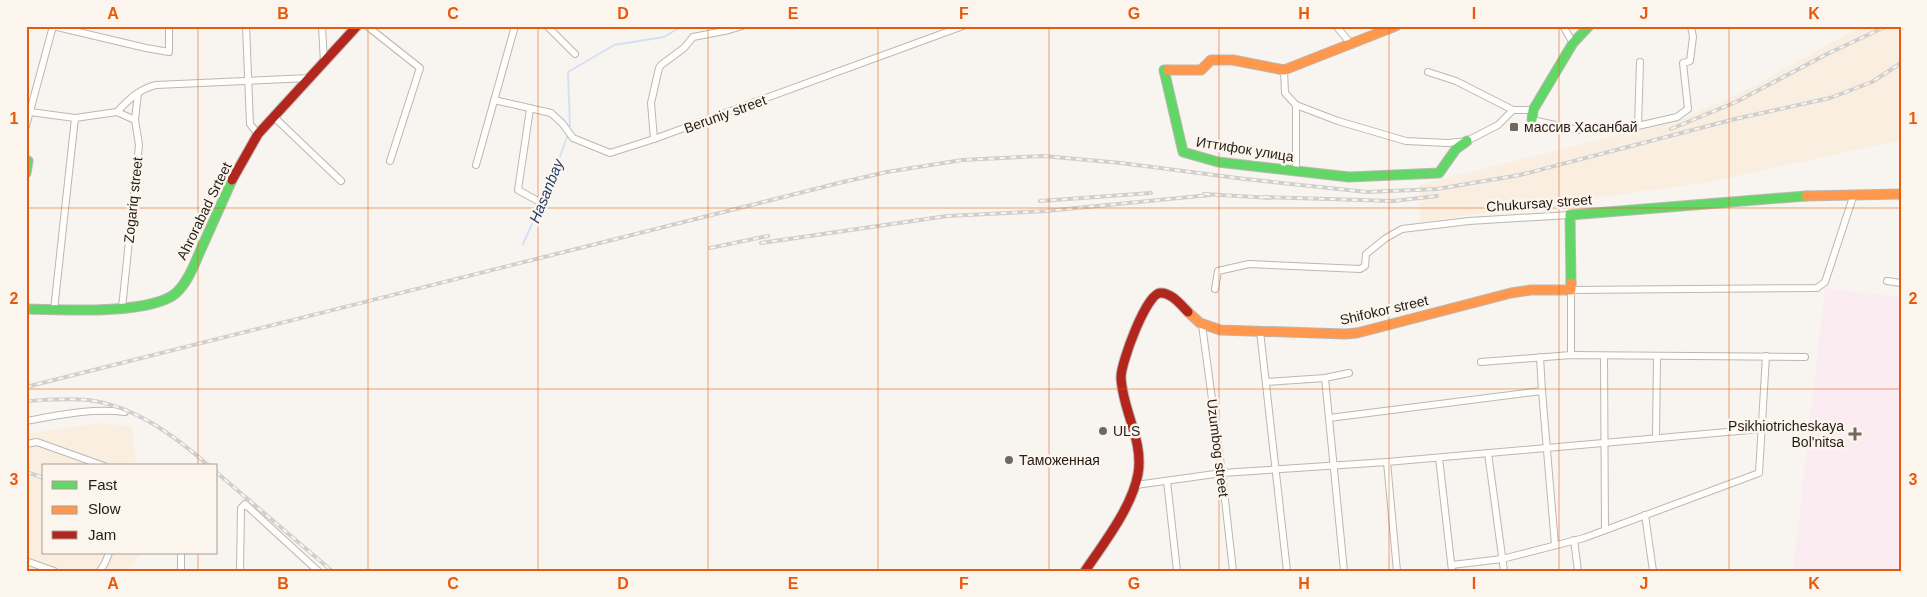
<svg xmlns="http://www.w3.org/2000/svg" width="1927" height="597" font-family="Helvetica,sans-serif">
<rect width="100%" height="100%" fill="#f8f5f0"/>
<!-- built -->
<g fill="#faeee1">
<path d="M1862,26H1901V140L1710,182L1420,222L1419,185L1680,120L1744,91Z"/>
<path d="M97,423L132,426L136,466H44V553H140L129,571H26V434Z"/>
</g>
<!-- medical -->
<path fill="#faecf0" d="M1825,288L1901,297V571H1793Z"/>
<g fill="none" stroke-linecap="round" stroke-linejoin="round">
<!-- stream -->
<g stroke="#d4e1f5" stroke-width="2">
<path d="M570,126L568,72L614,45L664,37L682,26"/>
<path d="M523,244L550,184L567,137"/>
</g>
<!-- street casing -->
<g stroke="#bcb7b2" stroke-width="8">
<g id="street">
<path d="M53,26L146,48L169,52V26"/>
<path d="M246,26L250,124L258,134"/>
<path d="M322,26L324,63"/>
<path d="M367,26L420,68L390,161"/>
<path d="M547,26L575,54"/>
<path d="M1336,26L1352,45"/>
<path d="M1563,26L1573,43"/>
<path d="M1284,70L1285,93L1296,105L1338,121L1406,141L1448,143L1467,141L1498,125L1513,110H1533"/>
<path d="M1428,72L1456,81L1513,110"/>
<path d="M494,100L551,113L562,123L573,138L610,153L654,139L963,26"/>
<path d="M530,109L518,190L538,201"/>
<path d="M30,112L75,118L117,112C128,100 139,89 156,85L310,78"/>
<path d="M117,112L135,120"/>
<path d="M274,117L341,181"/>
<path d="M1532,120L1579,130L1629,128L1677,117L1688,109L1683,63L1690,61L1693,37L1691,26"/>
<path d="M26,126L53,26"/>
<path d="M1638,126L1640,62"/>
<path d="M654,139L651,103L659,68L661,65L684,48L693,37L729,30L742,26"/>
<path d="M476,165L515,26"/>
<path d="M1296,172V105"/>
<path d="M1887,281L1901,283"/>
<path d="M1215,289L1218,271L1249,264L1360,269L1365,266L1366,254L1386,238L1402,229L1469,221L1570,215"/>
<path d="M122,308L139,145L135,120L138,93"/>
<path d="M54,310L75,118"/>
<path d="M1202,325L1222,473L1233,571"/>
<path d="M1260,331L1287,571"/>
<path d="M1571,355V290L1817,288L1825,282L1854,194"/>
<path d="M1604,356L1605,530"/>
<path d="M1481,362L1571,355L1805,357"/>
<path d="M1325,378L1344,571"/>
<path d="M1266,382L1325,378L1349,373"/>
<path d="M1542,391L1555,545"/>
<path d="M1329,418L1542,391L1540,357"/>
<path d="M26,421C60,415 91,408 125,412"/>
<path d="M1656,437L1657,356"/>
<path d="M26,444L37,442L104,466"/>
<path d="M1488,453L1504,571"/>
<path d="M1439,458L1452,571"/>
<path d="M1387,462L1397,571"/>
<path d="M1167,481L1177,571"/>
<path d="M1136,485L1222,473L1387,462L1761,429"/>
<path d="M1645,515L1653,571"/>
<path d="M1574,540L1578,571"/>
<path d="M26,561L54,571"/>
<path d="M1452,565L1502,559L1584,538L1759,473L1766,356"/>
<path d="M100,571L105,563L109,553"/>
<path d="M181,571V553"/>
<path d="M240,571L241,508L245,504L318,571"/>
</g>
</g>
<!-- fast casing -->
<g stroke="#bcb7b2" stroke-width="11">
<g id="fast">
<path d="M1168,70H1164L1183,152L1218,162L1349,177L1439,173L1456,149L1467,141"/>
<path d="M1532,120L1533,110L1573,43L1589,26"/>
<path d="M26,160L28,161L26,173"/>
<path d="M1571,283L1570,215L1806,196"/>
<path d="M26,309C60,310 151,315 176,293C189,281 195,262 202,247C212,225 222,202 232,180"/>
</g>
</g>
<!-- slow casing -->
<g stroke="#bcb7b2" stroke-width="11">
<g id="slow">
<path d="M1168,70H1201L1211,60H1233L1284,70L1396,26"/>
<path d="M1806,196L1901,194"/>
<path d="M1188,312L1200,323L1220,330L1345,334L1357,333L1511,293L1531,290H1571V283"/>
</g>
</g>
<!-- jam casing -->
<g stroke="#bcb7b2" stroke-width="11">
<g id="jam">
<path d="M232,180L258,134L357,26"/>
<path d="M1085,571C1104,543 1132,507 1138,474C1144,440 1122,410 1121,377C1121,363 1146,294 1160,293C1171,292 1181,305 1188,312"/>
</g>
</g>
<!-- street -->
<use href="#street" stroke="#fefefd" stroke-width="6"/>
<!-- fast -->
<use href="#fast" stroke="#63d668" stroke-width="9"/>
<!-- slow -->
<use href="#slow" stroke="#ff974d" stroke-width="9"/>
<!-- jam -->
<use href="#jam" stroke="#b3261e" stroke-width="9"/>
<!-- rail casing -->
<g stroke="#d0cfcd" stroke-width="4">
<g id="rail">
<path d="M1671,129L1736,102L1829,53L1887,26"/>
<path d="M1204,194L1271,198"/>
<path d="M1264,197L1393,201L1437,196"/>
<path d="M1040,201L1151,193"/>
<path d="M761,243L947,216L1046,211L1210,195"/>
<path d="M710,248L768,236"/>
<path d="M26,387L843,182L887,172L962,160L1043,156L1121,163L1245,179L1367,192L1437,189L1520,175L1735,119L1830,98L1872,82L1901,63"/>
<path d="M26,401C46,400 68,398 88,400C135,406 175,436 209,466"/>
<path d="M26,472L44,478"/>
<path d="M216,472L332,571"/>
</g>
</g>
<!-- rail -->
<use href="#rail" stroke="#fcf5ed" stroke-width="2" stroke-dasharray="5.5" stroke-linecap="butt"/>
</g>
<!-- grid -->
<path fill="none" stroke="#e8590c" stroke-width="1" stroke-opacity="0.55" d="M198,26V466M368,26V571M538,26V571M708,26V571M878,26V571M1049,26V571M1219,26V571M1389,26V571M1559,26V571M1729,26V571M26,208H1901M26,389H1901M198,553V571"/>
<!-- markers -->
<g fill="#6e6862" stroke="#fcf5ed" stroke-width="2">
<rect x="1509" y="122" width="10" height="10" rx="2.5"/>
<circle cx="1103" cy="431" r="5"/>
<path d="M1852.5 426.5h5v5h5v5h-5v5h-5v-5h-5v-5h5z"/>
<circle cx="1009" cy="460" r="5"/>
</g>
<g text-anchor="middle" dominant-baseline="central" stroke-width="5" stroke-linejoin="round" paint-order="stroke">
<!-- street labels -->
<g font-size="14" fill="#231c15" stroke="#fcf5ed">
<text transform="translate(725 114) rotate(-20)">Beruniy street</text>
<text transform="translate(1245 149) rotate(9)">Иттифок улица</text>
<text transform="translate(133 200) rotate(-84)">Zogariq street</text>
<text transform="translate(1539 203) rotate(-4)">Chukursay street</text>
<text transform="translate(204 211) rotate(-64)">Ahrorabad Srteet</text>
<text transform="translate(1384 310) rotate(-13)">Shifokor street</text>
<text transform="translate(1218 448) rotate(83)">Uzumbog street</text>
</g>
<!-- poi labels -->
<g font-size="14" fill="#231c15" stroke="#fcf5ed" text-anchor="start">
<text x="1524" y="127">массив Хасанбай</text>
<text x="1844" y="426" text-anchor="end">Psikhiotricheskaya<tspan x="1844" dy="16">Bol'nitsa</tspan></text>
<text x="1113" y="431">ULS</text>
<text x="1019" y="460">Таможенная</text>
</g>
<!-- water labels -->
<g font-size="15" font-style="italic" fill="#1d3d6c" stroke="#fcf5ed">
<text transform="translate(546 191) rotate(-68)">Hasanbay</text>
</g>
</g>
<!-- border -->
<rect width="1927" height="597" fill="none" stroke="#fcf5ed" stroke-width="55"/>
<!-- legend -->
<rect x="42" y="464" width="175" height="90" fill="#fcf5ed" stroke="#a59e97"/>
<rect x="52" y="481" width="25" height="8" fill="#63d668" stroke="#a59e97"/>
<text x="88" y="490" font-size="15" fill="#231c15">Fast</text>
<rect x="52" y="506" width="25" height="8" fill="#ff974d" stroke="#a59e97"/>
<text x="88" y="514" font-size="15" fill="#231c15">Slow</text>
<rect x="52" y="531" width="25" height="8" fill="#b3261e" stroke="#a59e97"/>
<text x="88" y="540" font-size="15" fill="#231c15">Jam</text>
<rect x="28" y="28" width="1872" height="542" fill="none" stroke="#e8590c" stroke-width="2"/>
<g font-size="16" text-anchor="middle" font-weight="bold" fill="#e8590c">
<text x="113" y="19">A</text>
<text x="283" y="19">B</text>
<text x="453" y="19">C</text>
<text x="623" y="19">D</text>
<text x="793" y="19">E</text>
<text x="964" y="19">F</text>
<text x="1134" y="19">G</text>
<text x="1304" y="19">H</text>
<text x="1474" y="19">I</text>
<text x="1644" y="19">J</text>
<text x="1814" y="19">K</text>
<text x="14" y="124">1</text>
<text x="1913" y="124">1</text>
<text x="14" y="304">2</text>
<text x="1913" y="304">2</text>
<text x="14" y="485">3</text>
<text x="1913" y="485">3</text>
<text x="113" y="589">A</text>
<text x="283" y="589">B</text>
<text x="453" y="589">C</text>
<text x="623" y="589">D</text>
<text x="793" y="589">E</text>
<text x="964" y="589">F</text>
<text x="1134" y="589">G</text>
<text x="1304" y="589">H</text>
<text x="1474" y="589">I</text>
<text x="1644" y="589">J</text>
<text x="1814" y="589">K</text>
</g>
</svg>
